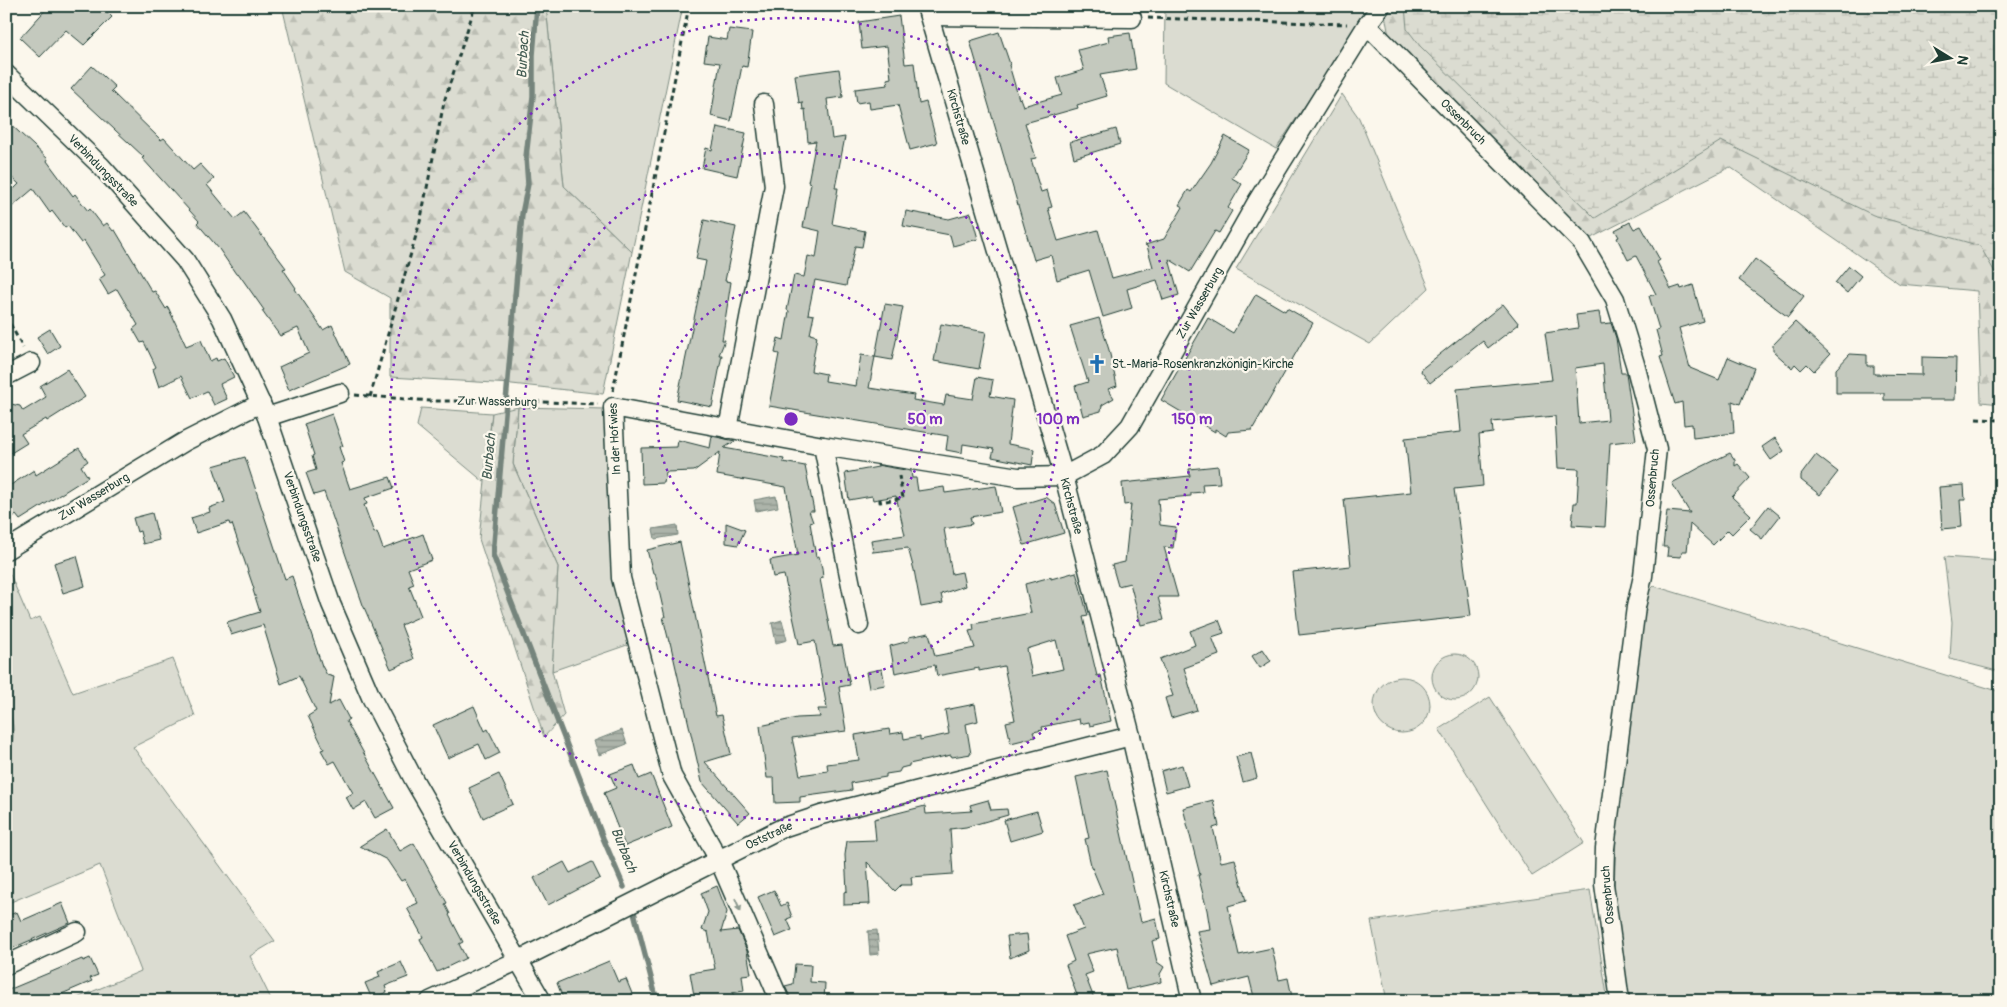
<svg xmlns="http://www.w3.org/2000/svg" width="2007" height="1007" font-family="Pangolin,sans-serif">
<defs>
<pattern id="forest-firs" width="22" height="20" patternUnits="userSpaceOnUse" patternTransform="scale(1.25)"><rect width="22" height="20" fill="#dbdcd1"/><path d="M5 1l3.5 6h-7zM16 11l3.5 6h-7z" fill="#bcbeb4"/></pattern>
<pattern id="wetland-marsh" width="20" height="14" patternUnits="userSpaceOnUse" patternTransform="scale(1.25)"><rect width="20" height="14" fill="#dbdcd1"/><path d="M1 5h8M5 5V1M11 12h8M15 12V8" fill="none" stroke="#bcbeb4"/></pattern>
<pattern id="water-rules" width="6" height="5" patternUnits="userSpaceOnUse" patternTransform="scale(1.25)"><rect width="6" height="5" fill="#adb4aa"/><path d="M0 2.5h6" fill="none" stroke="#8c948b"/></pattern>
</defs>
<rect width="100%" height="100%" fill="#fbf7ec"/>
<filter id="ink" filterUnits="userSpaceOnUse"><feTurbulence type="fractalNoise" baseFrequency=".02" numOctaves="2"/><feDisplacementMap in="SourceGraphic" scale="10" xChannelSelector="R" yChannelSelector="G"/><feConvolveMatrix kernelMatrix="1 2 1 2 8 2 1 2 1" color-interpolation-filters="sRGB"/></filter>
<g filter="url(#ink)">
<!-- green -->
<g fill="#dbdcd1" stroke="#7d8c82">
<path d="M546,6H683L632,252L564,186Z"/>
<path d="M1208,6H1371L1276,149L1164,83L1165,7L1211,11Z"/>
<path d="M1342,94L1359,118L1429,288L1370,344L1236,269Z"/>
<path d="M518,407L605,409L633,643L552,671L558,567L513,464Z"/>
<path d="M421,408L492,413L484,482L417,426Z"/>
<path d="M1944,557L2001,561V672L1950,659L1952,622Z"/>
<path d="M6,565L30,621L40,617L73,693L173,659L195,716L133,747L275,941L250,956L272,1001H70L141,971L100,865L6,904Z"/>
<path d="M1654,586L2001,692V1001H1628L1614,892L1616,835L1644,596Z"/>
<circle cx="1455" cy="677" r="23"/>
<circle cx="1402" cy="705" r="28"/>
<path d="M1490,697L1584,843L1532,876L1439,729Z"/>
<path d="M1590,890L1608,1001H1387L1371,921Z"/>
</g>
<!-- forest -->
<g fill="url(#forest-firs)" stroke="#7d8c82">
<path d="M282,6H546L564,186L632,252L603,394L512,384L390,377V298L345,272Z"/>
<path d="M1392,6H2001V404L1981,402L1977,291L1900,284L1730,167L1591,238L1389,36L1385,15Z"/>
<path d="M518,407L513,464L558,567L552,671L564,715L544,737L479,539L492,413Z"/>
<path d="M6,706C17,724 14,745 6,763Z"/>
</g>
<!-- wetland -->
<path fill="url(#wetland-marsh)" stroke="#7d8c82" d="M1405,6H2001V283L1980,246L1873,215L1721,141L1595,218L1420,46L1407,29Z"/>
<!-- water -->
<g fill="url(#water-rules)" stroke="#74847b">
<path d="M776,496L778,507L756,511L754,500Z"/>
<path d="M677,525L678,535L655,539L653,529Z"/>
<path d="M782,620L787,640L776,643L772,623Z"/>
<path d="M622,730L627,744L599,755L594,741Z"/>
<path d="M877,930L879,954L870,955L868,931Z"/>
</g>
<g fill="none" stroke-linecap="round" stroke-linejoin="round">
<!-- stream -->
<g stroke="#74847b" stroke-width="5.5">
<path d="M537,6L533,55V96L526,157L528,184L522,214L493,555L603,838L624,887"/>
<path d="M634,912L657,1001"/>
</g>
</g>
<!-- building -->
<g fill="#c4c9be" stroke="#1f3d34" fill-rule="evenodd">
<path d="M49,6H101L112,17L84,45L66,30L40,57L20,38Z"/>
<path d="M899,16L905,64L914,63L919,104L926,102L937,143L910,150L898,105L870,109L869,101L857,103L855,89L888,85L887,79L891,78L887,46L862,49L859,22Z"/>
<path d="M729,29L752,32L747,67L742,66L731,121L711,116L720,63L704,61L708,37L727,40Z"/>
<path d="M999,32L1010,64L1009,65L1019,99L1020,98L1023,106L1062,95L1057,78L1084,70L1078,50L1109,42L1108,36L1130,33L1136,69L1100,75L1107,96L1077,105L1078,108L1025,123L1036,158L1031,159L1041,192L1047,190L1052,207L1048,208L1058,241L1098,230L1112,278L1153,267L1147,246L1145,245L1164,239L1183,207L1179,205L1188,190L1191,192L1211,163L1225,136L1249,150L1232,178L1242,184L1228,208L1232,211L1219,233L1215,231L1190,272L1169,259L1179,295L1163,300L1157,280L1127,289L1132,308L1103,317L1089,270L1057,280L1051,255L1034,260L970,41Z"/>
<path d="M92,66L115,87L111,91L161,140L164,138L193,170L200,164L214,179L207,185L235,219L244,212L286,268L283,269L296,288L295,289L323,330L332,325L350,364L289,390L279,367L309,353L298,328L280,336L262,311L264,310L238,273L236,274L219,249L197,223L199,221L142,158L144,157L71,89Z"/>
<path d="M839,69L843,97L827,99L832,139L845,137L835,188H838L832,224L865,231L862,247L855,246L846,286L815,280L808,314L814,315L810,334L817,336L811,371L826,374L825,381L856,386L861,355L875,357L869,388L914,395L913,400L944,405L946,395L973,399L977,377L993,380L990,396L1013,400L1008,444L1034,449L1032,465L992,457L994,449L963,444L962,453L946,450L948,436L769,406L779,354L775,353L778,338L784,340L789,311L787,310L794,275L804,277L808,256L816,258L820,231L803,227L811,183L808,182L816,141L808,142L805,109L803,110L802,102L799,103L795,75Z"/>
<path d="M6,120L48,159L47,161L73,196L75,194L88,211L90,209L103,226L107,223L113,231L115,230L152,292L155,291L166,309L168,307L186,346L201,340L210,361L216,358L217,361L224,358L234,377L220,384L227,399L214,405L207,391L192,398L181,376L159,387L153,369L156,367L144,342L141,343L133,329L138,325L117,289L108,294L99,279L105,275L84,241L81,243L68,226L65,228L52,211L50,213L33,189L6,212V197L19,184L6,172Z"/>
<path d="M717,127L746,133L737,176L702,168L706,148L712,150Z"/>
<path d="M1116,129L1120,144L1074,158L1070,142Z"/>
<path d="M906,211L949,219L971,213L978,239L953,246L950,235L903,226Z"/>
<path d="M704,220L736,227L725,281L731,282L722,340H725L719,355H722L712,407L677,400L706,261L696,259Z"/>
<path d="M1630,222L1634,229L1641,226L1660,260L1657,262L1671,289L1680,286L1681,289L1693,285L1703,321L1679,328L1690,368L1719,380L1728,357L1754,368L1740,404L1732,401L1734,433L1693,438L1692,424L1684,425L1682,402L1675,404L1660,357L1663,356L1656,330L1659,329L1649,296L1656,294L1636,256L1628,260L1617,238L1619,237L1615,230Z"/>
<path d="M1755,259L1804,296L1788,317L1739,280Z"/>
<path d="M1849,266L1861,276L1847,293L1835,283Z"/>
<path d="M1256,294L1285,311L1287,308L1313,323L1252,430L1228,432L1226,436L1215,429V432L1161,400L1208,318L1233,333Z"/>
<path d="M885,304L903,307L892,360L875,357Z"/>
<path d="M1503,304L1519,324L1488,348L1483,341L1430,383L1420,370Z"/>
<path d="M1599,312L1601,324L1611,323L1616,338L1621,373H1626L1636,440L1610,443L1605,527L1572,525L1574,503H1577L1579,469L1558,468L1555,416L1492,422L1493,433L1479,435L1483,486L1454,489L1471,616L1299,635L1292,572L1351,566L1344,499L1411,492L1405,438L1461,432L1457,389L1552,380L1545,333L1578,328L1576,315ZM1603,364L1608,420L1579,423L1575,368Z"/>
<path d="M1099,318L1109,350L1117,386L1108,389L1114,398L1102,405L1101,411L1083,416L1075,386L1088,382L1070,326Z"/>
<path d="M1795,322L1830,354L1814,371L1807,364L1801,370L1795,364L1792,368L1773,351V345Z"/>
<path d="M941,324L986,332L979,369L934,361Z"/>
<path d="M50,329L60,346L48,354L37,337Z"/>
<path d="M1850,354L1867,355V366H1874V374L1922,375V357L1956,358L1955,400H1884V393H1836V369Z"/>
<path d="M67,369L85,397L47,421L46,419L21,434L27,443L6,456V409L9,413L11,404L20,406L23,411L46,397L40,386Z"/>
<path d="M332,414L343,446L339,447L344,462L341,463L350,489L390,477L394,488L365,498L367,504L364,505L374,533L377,532L383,549L423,534L432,560L408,569L414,584L409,586L421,616L401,625L414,659L391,669L363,605L324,492L314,495L306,473L316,470L312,456L314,455L304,424Z"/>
<path d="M712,436L735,441L724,448L784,459L783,462L805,466L814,511H809L813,522L810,523L816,557L819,556L822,568L823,578L820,579L833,646L842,645L850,685L839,687L846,731L792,738L800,775L828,771L827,764L859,760L855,735L889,729L890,734L903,732L904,739L920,736V740L949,734L945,710L975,704L978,721L966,724L971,754L952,757L951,755L909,764V766L901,768L899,772L886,774V777L851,783L852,790L800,797V802L775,803L774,778H767L760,726L797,718L820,717L818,709H827L815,641L799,644L784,575L773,577L770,560L798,555L786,487L717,475L720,452L694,471L666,472L664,483L642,484L641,448L677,447L678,440L710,448Z"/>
<path d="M1775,438L1784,451L1771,460L1762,447Z"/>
<path d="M79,448L88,461L81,466L88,477L20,520L16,515L6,521V488L34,470L36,475Z"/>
<path d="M1730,453L1735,460V466L1738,464L1750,478L1732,497L1751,515L1732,534L1728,530L1713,545L1690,524L1687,551H1682L1681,557L1667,556L1668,547H1663L1667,511L1690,513L1672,483L1699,468Z"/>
<path d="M1816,455L1838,472L1820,495L1801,480V475Z"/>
<path d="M245,457L285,579L292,576L322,666L327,675L334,677L329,705L339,700L349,719L346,721L394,808L375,818L366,802L353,810L346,797L353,793L335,761L329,764L321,750L324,749L308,716L316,711L299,676L281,684L263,625L231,635L227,622L260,612L253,590L254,589L232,524L230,525L229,522L196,533L191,518L210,512L209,508L225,502L213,466Z"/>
<path d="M877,465L911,471L912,478H916L918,491L944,487L945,493L996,486L1001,512L970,517L972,524L944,529L952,574L962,572L965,586L941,594L943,603L921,607L914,570L908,548L873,552L871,540L905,535L896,496L873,500L872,496L849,500L845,473L878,467Z"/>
<path d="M1218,466L1220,483L1202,484L1203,492L1191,493V496L1158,499L1160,525L1176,527L1173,548L1164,547L1178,597H1158L1164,620L1141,625L1130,583L1118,586L1112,565L1125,562L1131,504L1124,505L1122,483L1190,476L1189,469Z"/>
<path d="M1964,485L1965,500H1960L1962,527L1942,529L1939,487Z"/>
<path d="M1046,497L1055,504L1064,533L1024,545L1013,507Z"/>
<path d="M1768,506L1780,516L1762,539L1750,529Z"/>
<path d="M152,513L159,540L143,544L140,531L137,532L133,518Z"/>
<path d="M726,523L745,530L738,545L726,543Z"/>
<path d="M680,542L716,716L722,715L731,754L705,762L750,813L738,823L702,782L670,642H669L663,617H665L655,573H653L647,550Z"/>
<path d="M77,556L85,586L63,593L54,563Z"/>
<path d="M1076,572L1088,616L1083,617L1097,676L1101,675L1111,721L1090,726L1089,722L1080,724L1079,719L1042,727L1043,730L1033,732L1035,737L1011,743L1006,722L1015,720L1004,666L979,671V668L937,676L935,665L895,673L890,646L909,641V637L929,633L935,656L975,648L969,631L974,630L973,624L1031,613L1025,584L1051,577V579ZM1056,640L1063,669L1032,676L1027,649Z"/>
<path d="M1219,620L1224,633L1212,637L1219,655L1184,668L1197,710L1171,718L1165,698L1173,696L1160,659L1195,645L1190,631Z"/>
<path d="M1263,649L1271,661L1260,668L1252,656Z"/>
<path d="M882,669L885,685L869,688L866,672Z"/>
<path d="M474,706L485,731L488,729L500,753L486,760L479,744L448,758L433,725Z"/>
<path d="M1251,753L1257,778L1243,782L1236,757Z"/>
<path d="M634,765L639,779L651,774L672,827L625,846L604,793L616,788L610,774Z"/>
<path d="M1182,765L1188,786L1166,792L1161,771Z"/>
<path d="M1107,770L1141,922L1156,918L1160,939L1152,941L1157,962L1164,967L1160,974L1161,982L1126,990L1117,947L1086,954L1093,972L1085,975L1095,1001H1079L1066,965L1074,961L1065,936L1084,929L1074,905L1103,894L1091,865L1085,839L1089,838L1076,777Z"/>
<path d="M499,774L513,804L483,818L469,788Z"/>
<path d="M988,800L991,810L1007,809L1008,815L966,827L950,829L953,874L911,877L912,885H901L895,891L867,862L870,904L844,905V892L847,891L845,855L847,841L876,840L874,819L925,806L926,814L972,811L970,805Z"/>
<path d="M1213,800L1219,826L1213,828L1221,862L1235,859L1246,901L1228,906L1239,955L1272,948L1279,980L1288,978L1292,997L1276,1001H1255L1249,977L1213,986L1197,931L1210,929L1207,910L1198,875H1200L1183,808Z"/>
<path d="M1037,811L1043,831L1010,841L1004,820Z"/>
<path d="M387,829L400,851L414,843L447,903L445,904L450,914L449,915L463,942L459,944L466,958L437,972L420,939L423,937L407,908L418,903L405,879L401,881L387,860L360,846Z"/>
<path d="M564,862L570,873L592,862L600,878L548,905L534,878Z"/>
<path d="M717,886L727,912L721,932L738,930L747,951L751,974L742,975L744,991L732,993L739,1001H695L690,973L715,969L708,932L702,930L708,912L701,893Z"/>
<path d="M774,890L781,906L787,903L792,917L787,919L792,930L775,937L758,897Z"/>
<path d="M62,903L70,923L6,951V916L17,912L21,921Z"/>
<path d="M1027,934L1029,950L1010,958L1007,936Z"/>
<path d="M90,958L98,975L90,978L92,981L57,996L59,1001H6V991L82,959L83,961Z"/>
<path d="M609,961L618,982L626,979L635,1001H564L557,983Z"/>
<path d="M401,962L408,977L385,986L387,992L372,999L365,983L380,977L378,972Z"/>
<path d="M795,964L811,965L810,982L825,983L824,1001H792V998L790,997L785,986L793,984Z"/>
</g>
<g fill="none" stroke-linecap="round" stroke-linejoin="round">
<!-- minor casing -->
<g stroke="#1f3d34" stroke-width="21">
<g id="minor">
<path d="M926,6L1064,476L1131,736L1192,1001"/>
<path d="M929,16L1132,18"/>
<path d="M1367,25L1582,243L1615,299L1635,364L1657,449L1643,576L1636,607L1605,848L1604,884L1620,1001"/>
<path d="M6,74L101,166L185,260L222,319L267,417L331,604L371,697L414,780L542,1001"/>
<path d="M6,376L31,363"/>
<path d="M267,417L340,393"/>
<path d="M728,429L774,186L764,104"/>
<path d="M823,446L859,625"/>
<path d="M6,550L184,442L261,403"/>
<path d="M6,965L77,932"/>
<path d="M430,1001L519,960L782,828L821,815L1131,736"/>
<path d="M780,1001L719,860L672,776L621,578L613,407L823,446L1018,477L1064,476L1103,455L1130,426L1258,200L1367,25L1381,6"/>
</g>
</g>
<!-- path -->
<g stroke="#1f3d34" stroke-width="3" stroke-dasharray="5 4" stroke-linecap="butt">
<path d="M1148,18L1347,24"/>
<path d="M6,316L23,348"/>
<path d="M613,391L689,6"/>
<path d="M355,395L431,401H516L598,404"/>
<path d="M370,397L421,218L444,102L475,6"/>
<path d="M1976,419L2001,420"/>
<path d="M880,499V502L903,498L899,476"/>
</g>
<!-- minor -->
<use href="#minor" stroke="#fbf7ec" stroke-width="18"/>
</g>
<!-- one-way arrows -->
<defs><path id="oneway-solid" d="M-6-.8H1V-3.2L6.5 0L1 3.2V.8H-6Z" transform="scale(1.25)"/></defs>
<use fill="#8d9a90" href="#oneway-solid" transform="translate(738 905) rotate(67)"/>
</g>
<!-- distance rings -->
<g fill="none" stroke="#7b2cbf" stroke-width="2.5" stroke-dasharray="2.5 5">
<circle cx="791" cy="419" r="134"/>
<circle cx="791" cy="419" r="267"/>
<circle cx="791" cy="419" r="401"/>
</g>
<!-- icons -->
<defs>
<g id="church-bare" transform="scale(1.5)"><path d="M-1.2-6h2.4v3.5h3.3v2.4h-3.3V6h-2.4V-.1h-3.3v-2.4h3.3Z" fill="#1f6fb2" stroke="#fbf7ec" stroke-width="2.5" paint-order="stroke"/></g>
</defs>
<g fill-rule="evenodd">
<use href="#church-bare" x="1097" y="364"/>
</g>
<g text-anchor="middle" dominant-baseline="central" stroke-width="4.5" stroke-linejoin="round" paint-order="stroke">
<!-- street labels -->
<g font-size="12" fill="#1f3d34" stroke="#fbf7ec">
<text transform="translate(958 117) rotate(74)">Kirchstraße</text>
<text transform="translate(1463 122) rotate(45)">Ossenbruch</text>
<text transform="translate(103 171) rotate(46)">Verbindungsstraße</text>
<text transform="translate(1200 303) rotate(-60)">Zur Wasserburg</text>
<text transform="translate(497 402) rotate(1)">Zur Wasserburg</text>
<text transform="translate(615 439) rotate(-93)">In der Hofwies</text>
<text transform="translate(1653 478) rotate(-85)">Ossenbruch</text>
<text transform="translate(94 497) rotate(-31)">Zur Wasserburg</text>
<text transform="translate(1071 506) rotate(75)">Kirchstraße</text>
<text transform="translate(302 517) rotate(71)">Verbindungsstraße</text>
<text transform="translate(769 836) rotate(-25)">Oststraße</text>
<text transform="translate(474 883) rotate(60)">Verbindungsstraße</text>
<text transform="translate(1608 895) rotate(-95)">Ossenbruch</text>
<text transform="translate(1169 899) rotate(77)">Kirchstraße</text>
</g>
<!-- poi labels -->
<g font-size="12" fill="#1f3d34" stroke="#fbf7ec" text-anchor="start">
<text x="1112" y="364">St.-Maria-Rosenkranzkönigin-Kirche</text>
</g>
<!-- water labels -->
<g font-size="14" font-style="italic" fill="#425b52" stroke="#fbf7ec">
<text transform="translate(523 55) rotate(-87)">Burbach</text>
<text transform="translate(489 457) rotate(-85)">Burbach</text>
<text transform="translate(624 850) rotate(68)">Burbach</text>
</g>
</g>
<circle cx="791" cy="419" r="8" fill="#7b2cbf" stroke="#fbf7ec" stroke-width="2.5"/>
<g font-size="15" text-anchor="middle" font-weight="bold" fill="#7b2cbf" stroke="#fbf7ec" stroke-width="4.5" stroke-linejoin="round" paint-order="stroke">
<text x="925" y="424">50 m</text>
<text x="1058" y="424">100 m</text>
<text x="1192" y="424">150 m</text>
</g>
<!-- margin -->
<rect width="2007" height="1007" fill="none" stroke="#fbf7ec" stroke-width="25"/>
<rect x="12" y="12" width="1982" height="982" fill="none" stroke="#1f3d34" stroke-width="2" filter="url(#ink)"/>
<!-- north arrow -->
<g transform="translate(1950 58) rotate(100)" stroke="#fbf7ec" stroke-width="4" paint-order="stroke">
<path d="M0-4L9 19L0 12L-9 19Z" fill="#1f3d34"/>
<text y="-8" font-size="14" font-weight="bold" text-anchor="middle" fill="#1f3d34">N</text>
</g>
</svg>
